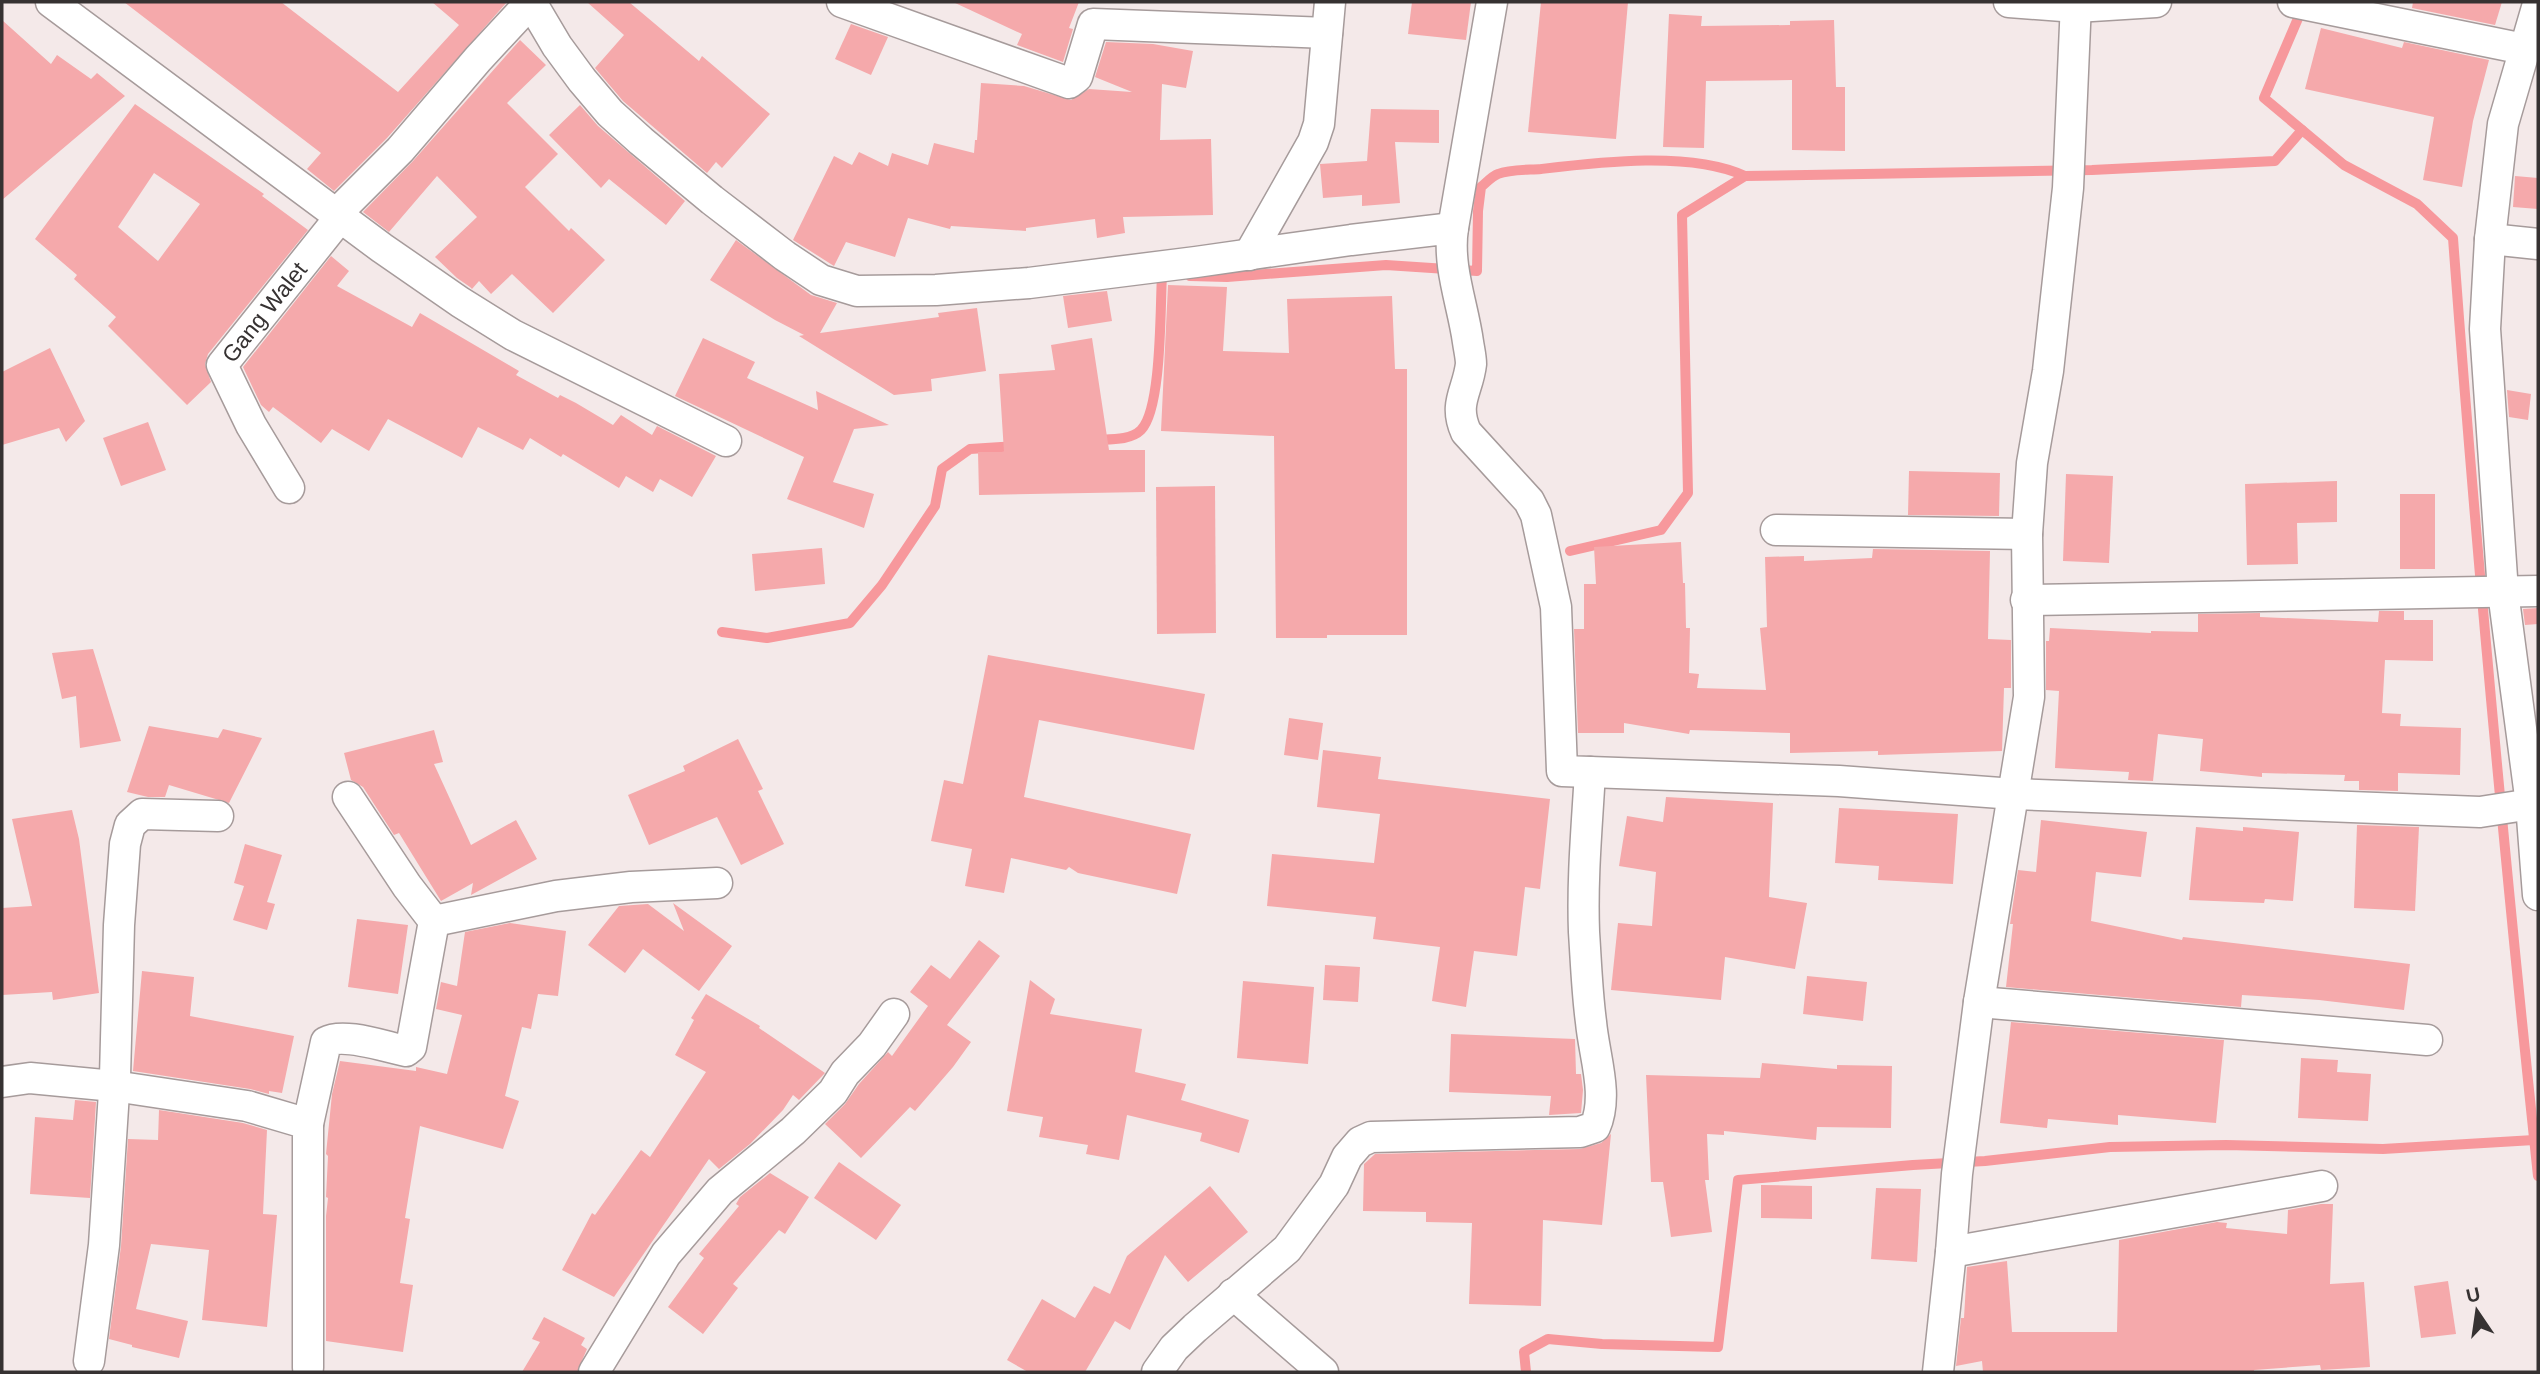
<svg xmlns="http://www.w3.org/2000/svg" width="2540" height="1374" font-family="Arial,sans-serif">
<rect width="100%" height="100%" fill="#f4e9e9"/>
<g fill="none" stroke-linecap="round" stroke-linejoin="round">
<!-- stream -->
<g stroke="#f7989c" stroke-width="10">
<path d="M2302,9L2264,98L2344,165L2417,204L2453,238C2476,551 2505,864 2538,1176"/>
<path d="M1190,276L1227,277L1386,265L1477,271L1478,211L1481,187C1486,183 1492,176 1498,174C1510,169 1528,170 1541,169C1600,162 1691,151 1745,176L2092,170L2275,161L2302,130"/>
<path d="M1094,440C1109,439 1130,441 1141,430C1162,409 1160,308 1162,275L1168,276"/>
<path d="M1570,551L1661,530L1688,493L1682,215L1745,176"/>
<path d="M722,632L767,638L850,623L882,585L935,506L942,469L970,449L1017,446"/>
<path d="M1526,1372L1524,1352L1548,1339L1602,1344L1718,1347L1738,1180L1913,1165L1985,1161L2110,1147L2226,1145L2383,1149L2534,1140"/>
</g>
</g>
<!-- building -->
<g fill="#f5a9ab" fill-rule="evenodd">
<path d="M124,2H281L398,92L459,25L432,2H507L387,138L334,191L307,169L321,153Z"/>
<path d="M587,2H629L699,61L702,56L770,114L722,168L716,162L707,173L623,101L595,68L624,35Z"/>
<path d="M953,2H1079L1069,28L1073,29L1063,62L1017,45L1022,34Z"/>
<path d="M1412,2H1471L1466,40L1408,34Z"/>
<path d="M1541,2H1628L1616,139L1528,132Z"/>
<path d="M2413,2H2502L2495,25L2412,8Z"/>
<path d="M1669,14L1702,16L1701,26L1790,25V21L1834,20L1836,87H1845V151L1792,150V80L1706,81L1704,148L1663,147Z"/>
<path d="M2,20L51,64L57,55L91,79L97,73L125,96L2,200Z"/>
<path d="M851,24L888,37L871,75L835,59Z"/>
<path d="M2321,28L2402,48L2404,42L2489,60L2473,121L2462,187L2423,180L2434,117L2305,89Z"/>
<path d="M520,40L546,65L507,103L558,154L525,187L569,231L571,228L605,260L553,313L512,274L491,294L479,281L472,289L470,287L457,278L435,257L477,217L437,176L389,232L363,212L413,161Z"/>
<path d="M1106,42L1153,44L1193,51L1186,88L1162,84L1160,140L1211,139L1213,215L1123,217L1125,233L1097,238L1095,219L1026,228V231L951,226L950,229L908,218L895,257L846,242L834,266L793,240L834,156L852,165L859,152L888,166L892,153L928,165L934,143L974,153L975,140H977L981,83L1024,86L1071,100L1089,89L1132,92L1095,77Z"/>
<path d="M135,104L264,194L262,196L308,230L208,354L205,364L211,382L187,405L108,326L116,317L74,279L77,275L35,239ZM154,173L200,204L158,261L118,227Z"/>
<path d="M580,105L598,126L685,201L666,225L609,179L601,188L549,135Z"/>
<path d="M1371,109L1439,110V143L1395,142L1400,203L1362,206V195L1323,198L1320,164L1367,161Z"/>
<path d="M2515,176L2538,178V209L2513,207Z"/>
<path d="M736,240L811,295L837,303L820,333L939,317L938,313L977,308L986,371L931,379L932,391L894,395L799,336L804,335L775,320L710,280Z"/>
<path d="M331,256L349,271L337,286L412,327L420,313L519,371L516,375L558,398L560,395L576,403L613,425L621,415L652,435L657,426L716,456L692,497L660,479L653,492L626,476L619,488L563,454L561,457L530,438L523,450L478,427L462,458L388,419L369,451L332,429L321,443L273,407L269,412L261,405L243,367Z"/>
<path d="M1168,285L1227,287L1223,351L1289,353L1287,299L1392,296L1395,369H1407V635H1327V638H1276L1274,436L1161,431Z"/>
<path d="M1107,291L1112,321L1068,328L1063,296Z"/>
<path d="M703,338L755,362L747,378L818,410L816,391L889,425L854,429L833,482L874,494L864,528L787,499L804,457L675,396Z"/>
<path d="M1092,338L1109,450H1145V492L979,495L978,452H1004L999,374L1055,370L1051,345Z"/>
<path d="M50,348L85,421L66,442L59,428L2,445V372Z"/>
<path d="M2507,390L2531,394L2528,420L2509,417Z"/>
<path d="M148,422L166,470L121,486L103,438Z"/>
<path d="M1909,471L2000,473L1999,516L1908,515Z"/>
<path d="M2066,474L2113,476L2109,563L2063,561Z"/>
<path d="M2337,481V522L2297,523L2298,564L2247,565L2245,484Z"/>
<path d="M1215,486L1216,633L1157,634L1156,487Z"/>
<rect x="2400" y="494" width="35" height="75"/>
<path d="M1681,542L1683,583H1685L1686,628H1690L1689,673L1699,674L1697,688L1766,690L1760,628L1767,627L1765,557L1804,556V561L1872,558L1873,549L1990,551L1988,639L2011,640V688H2004L2002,751L1878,755V751L1790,753V733L1690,730L1689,734L1624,723V733H1578L1574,629H1584V584H1596L1594,547Z"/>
<path d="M822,548L825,584L755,591L752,554Z"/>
<path d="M2538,608V624L2525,625L2523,609Z"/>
<path d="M2379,611H2404V620H2433V661L2385,660L2382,713L2401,714L2400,726L2461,728L2460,775L2398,773V791L2359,790V781H2344L2345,775L2262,773V777L2200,771L2203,739L2158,734L2153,781L2128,780L2129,772L2055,768L2059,691L2046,690V641H2049L2050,628L2151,633V631L2198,632V614L2260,613V617L2378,622Z"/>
<path d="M93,649L121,741L80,748L76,696L62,699L52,653Z"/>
<path d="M988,655L1205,694L1194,750L1039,720L1024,797L1191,834L1177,894L1078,873L1069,867L1066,870L1011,858L1004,893L965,886L972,849L931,841L944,780L963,784Z"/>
<path d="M1289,718L1323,723L1318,760L1284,755Z"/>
<path d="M149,726L218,738L223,729L262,738L229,803L169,785L165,797H148L127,792Z"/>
<path d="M434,730L443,762L434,764L471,845L516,820L537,859L471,895L473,883L441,901L399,833L394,835L363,787L351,780L344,753Z"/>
<path d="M738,739L763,789L758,791L784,844L741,865L717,817L649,845L628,795L685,771L683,766Z"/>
<path d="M1323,750L1381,757L1378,779L1550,799L1540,889L1525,887L1517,956L1474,951L1466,1007L1432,1001L1440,947L1373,939L1376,917L1267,906L1272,854L1374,863L1380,814L1317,807Z"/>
<path d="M1666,797L1773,803L1769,897L1807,903L1795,969L1725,957L1721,1000L1611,990L1618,923L1652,926L1656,872L1619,866L1627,816L1663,822Z"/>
<path d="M1839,808L1958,814L1953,884L1878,880L1879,866L1835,863Z"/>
<path d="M72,810L79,839L99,993L53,1000L52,992L2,995V908L32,906L12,819Z"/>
<path d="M2041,820L2147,832L2141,877L2096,872L2091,921L2182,940L2183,937L2410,964L2404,1010L2319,1000L2242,995L2241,1007L2006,987L2013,924H2010L2018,870L2036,872Z"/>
<path d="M2357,825L2419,827L2415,911L2354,908Z"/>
<path d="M2196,827L2243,831V827L2299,832L2293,901L2265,899L2264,903L2189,900Z"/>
<path d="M245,844L282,855L267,902L275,904L267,930L233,920L244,886L234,883Z"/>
<path d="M673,903L732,946L699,991L643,949L625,973L588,945L619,906L648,904L684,931Z"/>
<path d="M357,919L408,925L398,994L348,987Z"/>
<path d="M510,923L566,931L558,996L538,994L531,1029L522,1027L505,1096L519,1101L503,1149L420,1126L405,1218L410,1219L400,1283L413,1285L403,1352L326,1341V1216L328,1198L326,1197L328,1156L326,1154L332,1094L340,1061L416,1071V1067L447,1074L462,1015L436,1009L441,982L457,986L465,932Z"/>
<path d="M979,940L1000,956L947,1025L971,1042L953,1067L915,1111L910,1107L861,1158L825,1124L845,1104L859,1084L888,1052L892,1056L928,1006L910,992L931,965L950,979Z"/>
<path d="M1325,965L1360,967L1358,1002L1323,1000Z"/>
<path d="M142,971L194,977L190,1016L294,1036L282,1093L269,1091V1094L250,1089L133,1071Z"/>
<path d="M1807,976L1867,982L1863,1021L1803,1014Z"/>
<path d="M1030,980L1055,999L1050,1014L1142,1029L1135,1072L1186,1084L1181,1100L1249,1120L1239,1153L1200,1141L1202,1133L1127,1115L1119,1160L1086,1154L1088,1145L1039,1137L1043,1117L1007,1111Z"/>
<path d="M1243,981L1314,987L1308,1064L1237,1058Z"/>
<path d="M706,994L760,1026L759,1028L825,1073L799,1100L793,1095L783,1110L750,1144L719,1169L709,1159L614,1297L562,1270L592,1213L595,1215L641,1150L650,1157L706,1072L675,1055L694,1020L691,1018Z"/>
<path d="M2011,1022L2224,1040L2216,1123L2118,1115V1125L2048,1119L2047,1128L2000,1123Z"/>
<path d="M1451,1034L1575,1039L1576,1074H1581L1583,1090L1581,1113L1549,1115L1551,1096L1449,1092Z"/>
<path d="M2301,1058L2338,1060L2337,1072L2371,1074L2368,1121L2298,1118Z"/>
<path d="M1762,1063L1837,1069V1065L1892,1066L1891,1128L1817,1127L1816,1140L1724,1131V1135L1707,1134L1709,1180H1705L1712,1232L1671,1237L1663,1182H1651L1646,1075L1760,1078Z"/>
<path d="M75,1100L96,1102L90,1198L30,1194L35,1117L73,1120Z"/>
<path d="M159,1110L243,1123L267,1130L263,1214L277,1215L267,1327L202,1320L209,1250L151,1244L136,1309L188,1321L179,1358L132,1347V1345L109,1339L121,1246L128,1139L158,1140Z"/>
<path d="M1611,1134L1602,1225L1543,1220L1541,1306L1469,1304L1472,1223L1426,1222V1212L1363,1211L1364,1164L1375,1154L1580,1149L1601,1143Z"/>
<path d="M839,1162L901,1205L876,1240L814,1198Z"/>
<path d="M770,1173L809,1197L785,1234L779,1230L733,1284L738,1288L703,1334L668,1307L704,1258L699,1254L739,1206L736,1204L740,1197Z"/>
<path d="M1761,1185L1812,1186V1219L1761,1218Z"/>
<path d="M1210,1186L1248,1232L1188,1282L1165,1255L1130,1330L1115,1321L1085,1372H1028L1007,1360L1042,1299L1075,1318L1094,1286L1110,1294L1127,1256Z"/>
<path d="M1876,1188L1921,1189L1917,1262L1871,1259Z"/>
<path d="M2321,1204H2333L2330,1284L2364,1282L2370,1367L2321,1370L2320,1365L2254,1370V1372H1983L1982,1361L1956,1366L1961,1318H1964L1967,1267L2007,1261L2012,1332H2117L2119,1240L2217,1222L2227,1223L2226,1228L2287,1234L2288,1210Z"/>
<path d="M2448,1281L2456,1334L2421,1338L2414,1286Z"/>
<path d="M544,1317L585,1338L581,1345L587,1349L577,1372H522L540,1342L532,1339Z"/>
</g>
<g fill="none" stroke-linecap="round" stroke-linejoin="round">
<!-- street casing -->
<g stroke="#a69b9b" stroke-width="33">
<g id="street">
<path d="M51,2L382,248L460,302L513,335L726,441"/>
<path d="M842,2L1069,83L1077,77L1093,24L1327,33"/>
<path d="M2009,2L2076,7L2156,2"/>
<path d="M2293,2L2524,49"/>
<path d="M2538,4L2503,124L2490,239L2485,329L2503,592L2531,804L2538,895"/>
<path d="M337,213L400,150L478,59L531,2L557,46L582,80L610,113L641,141L712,200L785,256L821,280L857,291L936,290L1029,283L1196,262L1351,240L1453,228C1447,266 1463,305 1468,342C1469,349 1471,357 1471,364C1468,391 1453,403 1466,432L1529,501L1536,515L1556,607L1562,771L1839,781L2014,794L2480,812L2538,803"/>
<path d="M1453,228L1492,2"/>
<path d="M2490,239L2538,244"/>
<path d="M1249,255L1313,142L1319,124L1330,2"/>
<path id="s1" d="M289,488L251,425L222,365L341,216"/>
<path d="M1776,530L2027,534"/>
<path d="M2026,600L2538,591"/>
<path d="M434,921L556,896L631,887L717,883"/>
<path d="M1979,1002L2427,1040"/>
<path d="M2,1082L30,1078L114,1086L247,1106L308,1124V1368"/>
<path d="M308,1124L326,1042C344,1032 385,1047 406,1051L411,1047L434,921L407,886L348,797"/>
<path d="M1951,1252L2322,1186"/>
<path d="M1233,1294L1323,1372"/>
<path d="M89,1361L104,1245L115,1077L119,925L125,844L130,825L142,814L218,816"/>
<path d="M594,1372L666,1254L720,1191L793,1131L833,1092L845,1073L872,1045L894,1014"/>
<path d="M1157,1372L1174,1348L1195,1328L1287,1249L1334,1185L1347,1157L1360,1142L1371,1137L1580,1132L1595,1127C1609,1095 1594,1056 1591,1022C1587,992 1586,962 1584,932C1582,878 1587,825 1590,772"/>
<path d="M1938,1372L1951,1252L1957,1174L1979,1002L2029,697L2027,534L2032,463L2048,371L2068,188L2076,2"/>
</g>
</g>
<!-- street -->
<use href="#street" stroke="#fff" stroke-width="30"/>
</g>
<g text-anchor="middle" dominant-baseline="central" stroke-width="7" stroke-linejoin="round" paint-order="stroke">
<!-- street labels -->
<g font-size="23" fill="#363232" stroke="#f4e9e9">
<text stroke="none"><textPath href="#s1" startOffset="208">Gang Walet</textPath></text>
</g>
</g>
<!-- border -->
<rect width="2540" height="1374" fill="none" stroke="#363232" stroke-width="7"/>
<!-- north arrow -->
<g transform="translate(2477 1311) rotate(347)" stroke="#f4e9e9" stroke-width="5" paint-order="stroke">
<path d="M0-5L12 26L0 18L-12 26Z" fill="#363232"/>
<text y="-10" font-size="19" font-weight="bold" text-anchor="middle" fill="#363232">U</text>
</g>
</svg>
